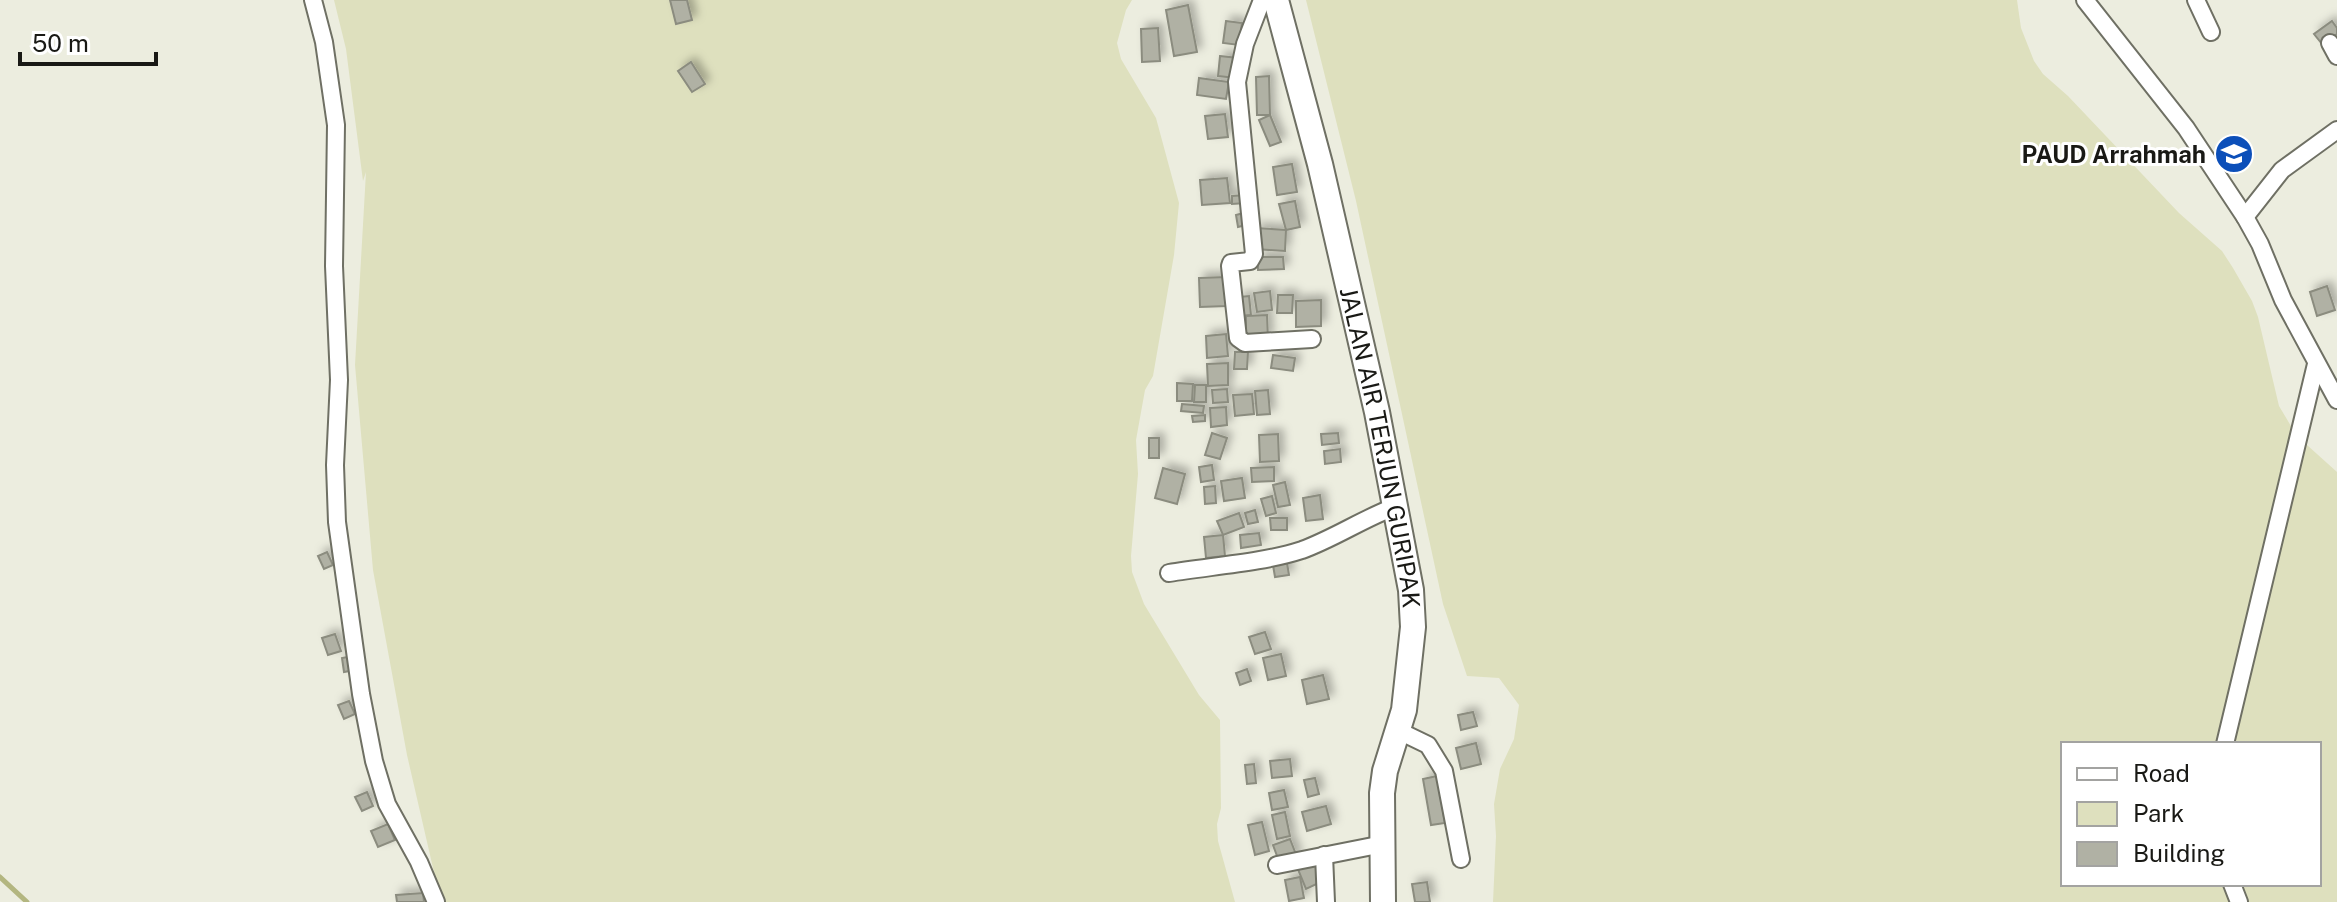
<svg xmlns="http://www.w3.org/2000/svg" width="2337" height="902" font-family="'Public Sans',sans-serif">
<defs>
<filter id="shadow"><feDropShadow dx="5" dy="-5" stdDeviation="4" flood-color="#0004"/></filter>
</defs>
<rect width="100%" height="100%" fill="#eceddf"/>
<!-- green -->
<g fill="#dee0be" fill-rule="evenodd">
<path d="M334,0H1132L1126,10L1117,43L1121,59L1156,118L1179,203L1174,255L1153,376L1145,390L1136,440L1138,474L1131,556L1132,572L1144,604L1199,695L1220,720L1221,808L1217,824L1218,841L1235,902H445L436,881L407,755L373,570L355,365L366,172L363,181L346,49Z"/>
<path d="M1306,0H2017L2021,28L2034,61L2043,74L2068,96L2179,213L2222,251L2233,268L2252,301L2258,317L2279,406L2297,436L2337,472V902H1493L1496,836L1494,804L1500,769L1514,739L1519,705L1499,678L1467,676L1443,604L1356,201ZM2063,744H2319V884H2063Z"/>
</g>
<g fill="none" stroke-linecap="round" stroke-linejoin="round">
<!-- stream -->
<path stroke="#b3b680" stroke-width="5" d="M0,877L27,902"/>
</g>
<!-- building -->
<g fill="#b0b1a4" stroke="#8b8c7f" stroke-width="2" filter="url(#shadow)">
<path d="M670,0H687L692,20L676,24Z"/>
<path d="M1188,5L1197,52L1174,56L1166,10Z"/>
<path d="M1226,21L1242,23L1239,45L1223,43Z"/>
<path d="M2332,21L2337,28V34L2322,44L2314,34Z"/>
<path d="M1158,28L1160,61L1142,62L1141,29Z"/>
<path d="M1220,56L1238,58L1236,78L1218,76Z"/>
<path d="M691,62L705,84L692,92L678,71Z"/>
<path d="M1269,76L1270,115H1257L1256,77Z"/>
<path d="M1199,78L1229,82L1226,99L1197,95Z"/>
<path d="M1225,114L1228,137L1208,139L1205,116Z"/>
<path d="M1270,115L1281,142L1270,146L1259,120Z"/>
<path d="M1292,164L1297,192L1277,195L1273,167Z"/>
<path d="M1227,178L1230,203L1202,205L1200,180Z"/>
<path d="M1245,195L1246,203L1232,204V196Z"/>
<path d="M1295,201L1300,227L1286,230L1279,204Z"/>
<path d="M1247,212L1250,224L1238,227L1236,215Z"/>
<path d="M1256,228L1286,230L1285,251L1255,249Z"/>
<path d="M1258,257H1283L1284,269L1258,270Z"/>
<path d="M1226,277L1227,306L1200,307L1199,278Z"/>
<path d="M2327,286L2335,310L2317,316L2310,292Z"/>
<path d="M1270,291L1272,310L1257,312L1254,293Z"/>
<path d="M1278,295H1293L1292,313H1277Z"/>
<path d="M1249,296L1251,315L1240,316L1239,297Z"/>
<path d="M1321,300V326L1296,327V301Z"/>
<path d="M1267,315L1268,339L1246,340V316Z"/>
<path d="M1226,334L1228,356L1207,358L1206,336Z"/>
<path d="M1235,352H1248L1247,369H1234Z"/>
<path d="M1273,355L1295,358L1293,371L1271,368Z"/>
<path d="M1228,363V385L1208,386L1207,364Z"/>
<path d="M1177,383L1193,384L1192,401H1177Z"/>
<path d="M1195,385H1206V402H1194Z"/>
<path d="M1227,389L1228,402L1213,403L1212,390Z"/>
<path d="M1268,390L1270,414L1257,415L1255,391Z"/>
<path d="M1252,394L1254,414L1235,416L1233,395Z"/>
<path d="M1182,404L1204,406L1203,413L1181,411Z"/>
<path d="M1226,407L1227,425L1211,427L1210,408Z"/>
<path d="M1205,415V421L1193,422L1192,416Z"/>
<path d="M1212,433L1227,438L1220,459L1205,455Z"/>
<path d="M1338,433L1339,443L1322,445L1321,434Z"/>
<path d="M1278,434L1279,461L1260,462L1259,435Z"/>
<rect x="1149" y="438" width="10" height="20"/>
<path d="M1340,449L1341,462L1325,464L1324,451Z"/>
<path d="M1212,465L1214,480L1201,482L1199,467Z"/>
<path d="M1274,467V481L1252,482L1251,468Z"/>
<path d="M1163,468L1185,474L1177,504L1155,498Z"/>
<path d="M1242,478L1245,498L1224,501L1221,481Z"/>
<path d="M1285,482L1290,505L1278,507L1273,485Z"/>
<path d="M1215,486L1216,503L1205,504L1204,487Z"/>
<path d="M1320,495L1323,519L1306,521L1303,498Z"/>
<path d="M1272,496L1276,513L1266,516L1261,499Z"/>
<path d="M1255,510L1258,522L1248,524L1245,513Z"/>
<path d="M1239,513L1244,527L1223,535L1217,521Z"/>
<path d="M1270,518H1287V530H1271Z"/>
<path d="M1259,533L1261,545L1241,548L1240,535Z"/>
<path d="M1223,535L1225,556L1206,558L1204,537Z"/>
<path d="M327,552L333,565L324,569L318,556Z"/>
<path d="M1287,563L1289,575L1275,577L1273,565Z"/>
<path d="M1265,632L1271,649L1255,654L1249,637Z"/>
<path d="M335,634L341,651L328,655L322,638Z"/>
<path d="M1281,654L1286,676L1268,680L1263,658Z"/>
<path d="M353,656L355,670L344,672L342,658Z"/>
<path d="M1247,669L1251,681L1240,685L1236,673Z"/>
<path d="M1323,675L1329,699L1307,704L1302,680Z"/>
<path d="M349,701L355,714L344,719L338,705Z"/>
<path d="M1473,712L1477,726L1461,730L1458,715Z"/>
<path d="M1476,743L1481,764L1461,769L1456,748Z"/>
<path d="M1290,759L1292,776L1272,778L1270,761Z"/>
<path d="M1254,764L1256,783L1247,784L1245,765Z"/>
<path d="M1437,776L1445,823L1431,825L1423,779Z"/>
<path d="M1315,778L1319,794L1308,797L1304,780Z"/>
<path d="M1284,790L1288,807L1272,810L1269,793Z"/>
<path d="M367,792L373,806L362,811L355,797Z"/>
<path d="M1326,806L1331,824L1307,831L1302,812Z"/>
<path d="M1285,812L1290,836L1277,839L1272,815Z"/>
<path d="M1262,822L1269,851L1255,855L1248,825Z"/>
<path d="M388,824L395,840L378,847L371,831Z"/>
<path d="M1290,839L1297,857L1280,864L1273,845Z"/>
<path d="M1314,860L1323,881L1306,889L1297,867Z"/>
<path d="M1300,877L1304,898L1289,901L1285,880Z"/>
<path d="M1427,882L1430,902H1415L1412,884Z"/>
<path d="M423,893L424,902H397L396,895Z"/>
</g>
<g fill="none" stroke-linecap="round" stroke-linejoin="round">
<!-- street casing -->
<g stroke="#6f7064" stroke-width="20">
<g id="street">
<path d="M313,0L324,42L336,125L334,266L339,380L335,465L337,522L361,694L374,761L387,804L419,862L436,902"/>
<path d="M1262,0L1245,44L1237,82L1254,254L1250,261L1231,263L1230,266L1238,338L1245,343L1312,339"/>
<path d="M2085,0L2186,128L2245,217L2260,244L2283,300L2337,400"/>
<path d="M2196,0L2211,32"/>
<path d="M2330,43L2337,56"/>
<path d="M2245,217L2282,170L2337,130"/>
<path d="M1169,573C1211,566 1262,563 1302,550C1335,538 1364,518 1397,506"/>
<path d="M1399,731L1428,745L1444,771L1461,859"/>
<path d="M2225,744L2316,364"/>
<path d="M1324,855L1326,902"/>
<path d="M1277,865L1383,844"/>
<path d="M2232,884L2239,902"/>
</g>
</g>
<!-- secondary casing -->
<g stroke="#6f7064" stroke-width="28">
<g id="secondary">
<path id="s1" d="M1276,0L1320,164L1377,412L1411,590L1413,627L1404,710L1385,771L1382,793L1383,902"/>
</g>
</g>
<!-- street -->
<use href="#street" stroke="#fff" stroke-width="16"/>
<!-- secondary -->
<use href="#secondary" stroke="#fff" stroke-width="24"/>
</g>
<!-- icons -->
<defs>
<g id="school-disc" transform="scale(2)"><circle r="9.5" fill="#0c4fb9" stroke="#fff"/><path d="M0-5L7-2L0 1L-7-2ZM-4 1L0 2.5L4 1V4Q0 6-4 4Z" fill="#fff"/></g>
</defs>
<g fill-rule="evenodd">
<use href="#school-disc" x="2234" y="154"/>
</g>
<g text-anchor="middle" dominant-baseline="central" stroke-width="6" stroke-linejoin="round" paint-order="stroke">
<!-- poi labels -->
<g font-size="24" font-weight="bold" fill="#191915" stroke="#fff" text-anchor="end">
<text x="2206" y="154">PAUD Arrahmah</text>
</g>
<!-- street labels -->
<g font-size="24" fill="#191915" stroke="#fff">
<text stroke="none"><textPath href="#s1" startOffset="460">JALAN AIR TERJUN GURIPAK</textPath></text>
</g>
</g>
<!-- legend -->
<rect x="2061" y="742" width="260" height="144" fill="#ffffff" stroke="#a3a3a1" stroke-width="2"/>
<rect x="2077" y="768" width="40" height="12" fill="#ffffff" stroke="#a3a3a1" stroke-width="2"/>
<text x="2133" y="782" font-size="24" fill="#191915">Road</text>
<rect x="2077" y="802" width="40" height="24" fill="#dee0be" stroke="#a3a3a1" stroke-width="2"/>
<text x="2133" y="822" font-size="24" fill="#191915">Park</text>
<rect x="2077" y="842" width="40" height="24" fill="#b0b1a4" stroke="#a3a3a1" stroke-width="2"/>
<text x="2133" y="862" font-size="24" fill="#191915">Building</text>
<!-- scale -->
<path d="M20 52v12h136v-12" fill="none" stroke="#191915" stroke-width="4"/>
<text x="32" y="52" font-size="24" fill="#191915" stroke="#ffffff" stroke-width="6" paint-order="stroke">50 m</text>
</svg>
